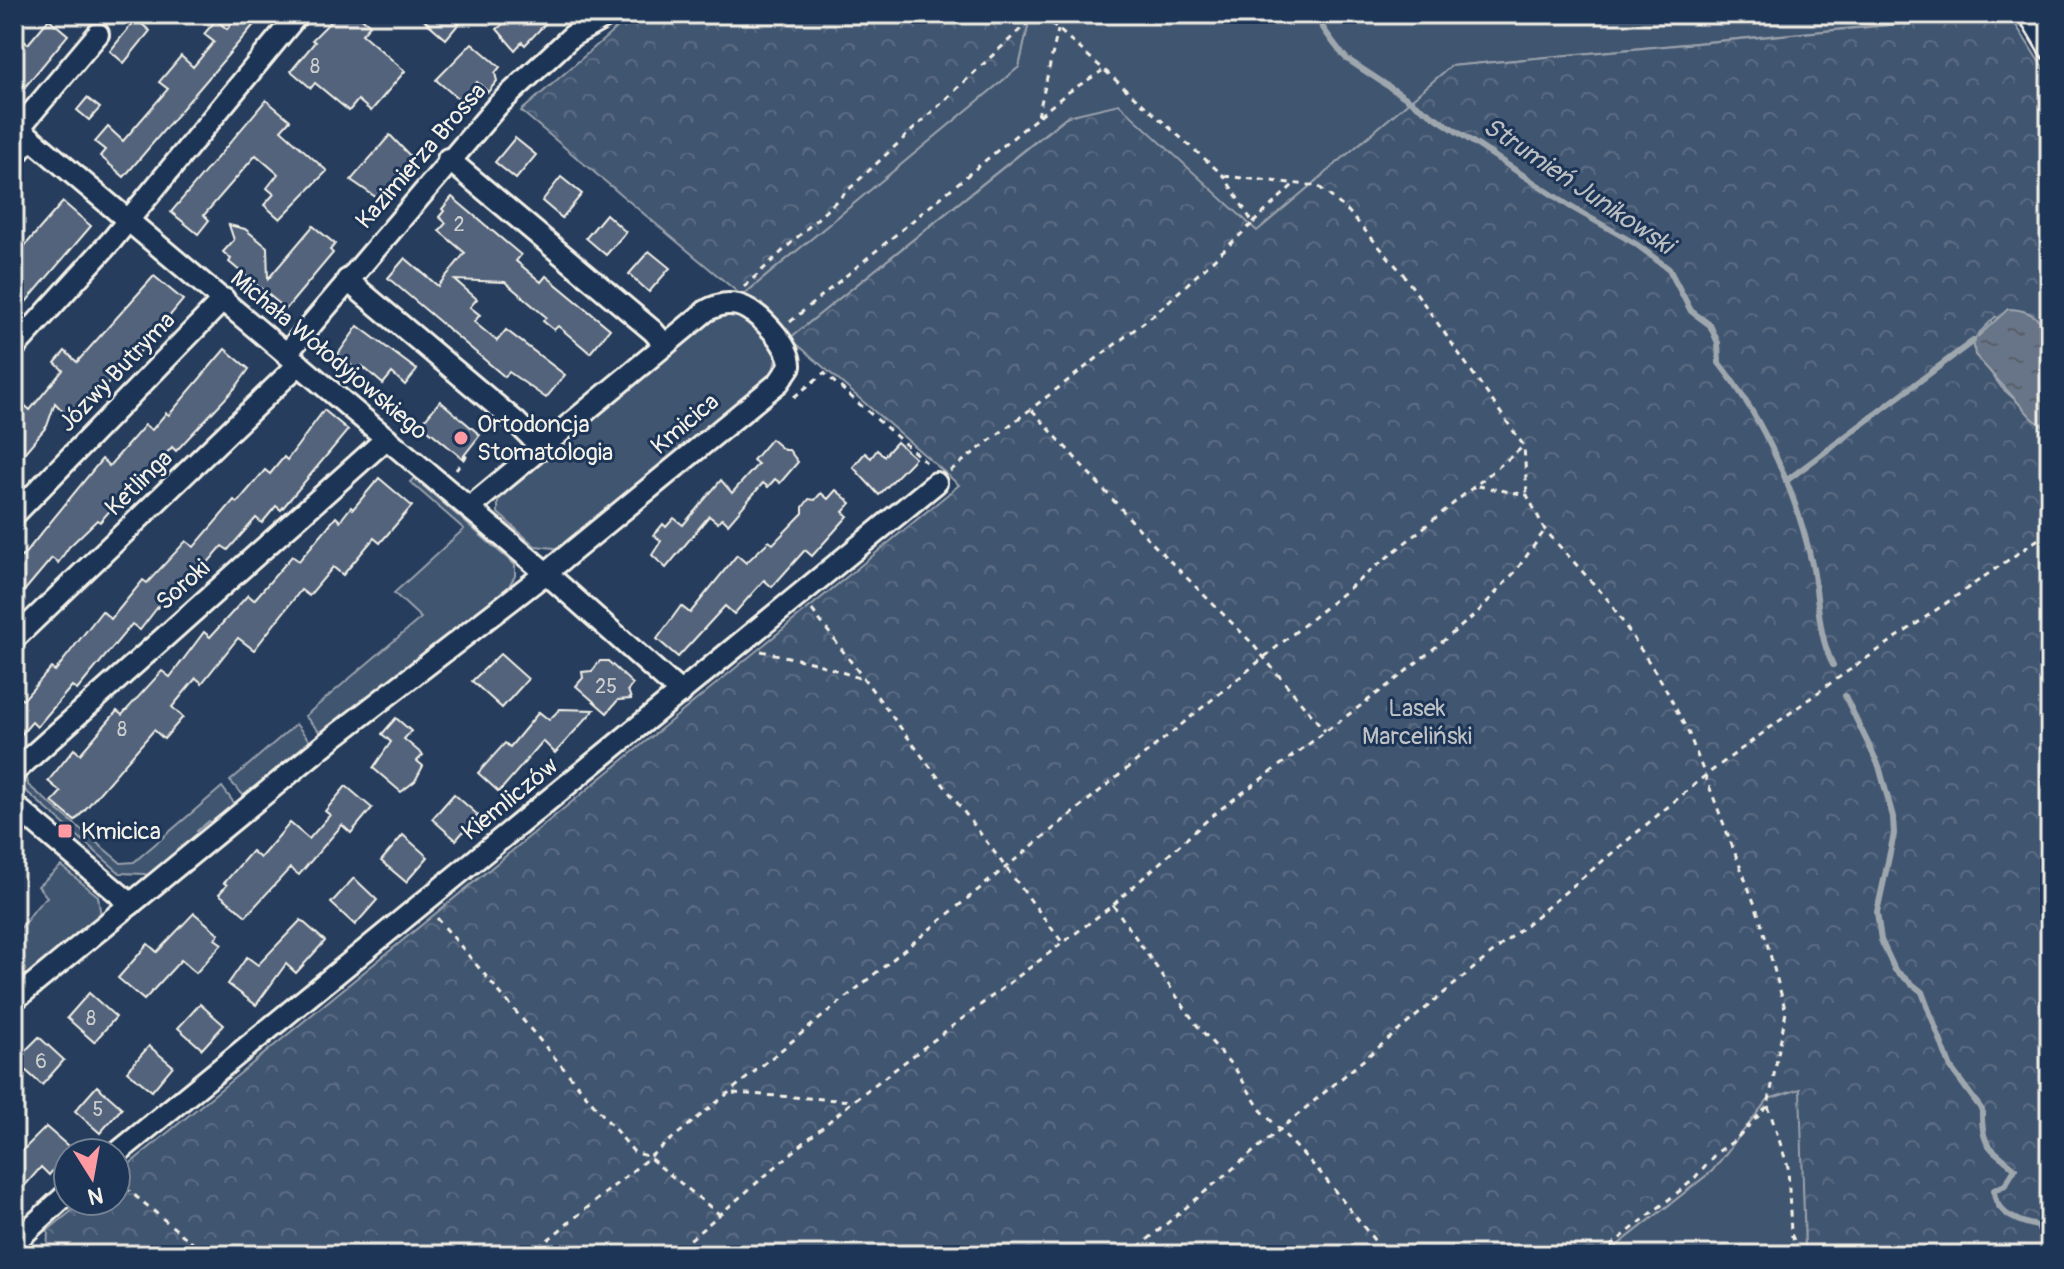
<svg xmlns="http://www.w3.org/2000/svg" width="2064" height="1269" font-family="Pangolin,sans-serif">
<defs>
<pattern id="forest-crowns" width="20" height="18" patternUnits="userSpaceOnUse" patternTransform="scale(2)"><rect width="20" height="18" fill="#40546f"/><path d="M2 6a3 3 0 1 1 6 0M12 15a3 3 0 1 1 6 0" fill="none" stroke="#5c6d84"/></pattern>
<pattern id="water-ripples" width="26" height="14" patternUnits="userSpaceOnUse" patternTransform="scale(2)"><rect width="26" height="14" fill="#677588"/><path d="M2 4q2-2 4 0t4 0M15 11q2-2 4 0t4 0" fill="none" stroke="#585e67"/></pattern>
</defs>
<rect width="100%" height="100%" fill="#263d5d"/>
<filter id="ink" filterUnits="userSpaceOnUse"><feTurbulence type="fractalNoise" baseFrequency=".0125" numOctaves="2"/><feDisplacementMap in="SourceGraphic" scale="16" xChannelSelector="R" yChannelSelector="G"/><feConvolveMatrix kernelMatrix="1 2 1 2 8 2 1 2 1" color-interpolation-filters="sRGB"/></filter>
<g filter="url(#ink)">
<!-- green -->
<g fill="#40546f" stroke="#9aa2ac" stroke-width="2">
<path d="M1014,14H2001L1451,66L1257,232L1067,116L790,338L742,296L1019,67L1028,26Z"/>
<path d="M736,311L779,345L772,376L557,553L554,548L535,546L498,513V501L505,494L502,490L713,314Z"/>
<path d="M414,478L515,565V576L510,584L513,588L323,736L305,716L421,618L394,593L464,529L410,482Z"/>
<path d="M296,724L312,744L245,797L230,781Z"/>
<path d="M27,777L28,785L121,863L134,862L222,787L237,807L213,824L209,821L197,831L199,835L148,877L145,874L120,873L19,785Z"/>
<path d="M61,866L98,896L101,917L14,988V959L21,953L14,945V935C28,923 32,908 47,897L38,886Z"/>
<path d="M1801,1088L1805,1246L1811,1255H1605L1712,1171L1768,1099Z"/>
</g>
<!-- forest -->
<g fill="url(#forest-crowns)" stroke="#9aa2ac" stroke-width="2">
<path d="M633,14H1014L1028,26L1019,67L742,296L521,111Z"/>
<path d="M2009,14L2050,79V336L2045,324L1995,317L1979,333L1973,348L2002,388L2050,431V1255H1811L1805,1246L1800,1089L1768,1099L1712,1171L1605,1255H47L48,1230L84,1201H116V1175L959,485L790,338L1068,116L1119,104L1257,231L1451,66Z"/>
</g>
<!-- water -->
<path fill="url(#water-ripples)" stroke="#9fa7ae" stroke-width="2" d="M2008,309C2027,309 2042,318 2050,336V431L2032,418L1975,355L1973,341Z"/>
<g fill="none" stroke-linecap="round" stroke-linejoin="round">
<!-- stream -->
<g stroke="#9fa7ae" stroke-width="6">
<path d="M1315,14C1320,25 1338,50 1347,59L1571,207L1636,244L1669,269L1691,311L1710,325L1718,343L1719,363C1765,421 1798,497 1813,569C1819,602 1818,635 1833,665"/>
<path d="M1786,481L1973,341"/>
<path d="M1845,696L1879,766L1893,817L1894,834L1877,912L1881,940L1895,970L1922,992L1951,1068L1982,1110C1981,1150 1992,1147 2015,1169L2005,1185L1994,1190C1994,1213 2018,1222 2037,1226L2050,1243"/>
</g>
</g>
<!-- building -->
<g fill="#52647b" stroke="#f4f1e8" stroke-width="2">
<path d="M240,14H263L124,177L100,156L105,150L95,142L108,127L123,141L168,89L159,82L181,56L193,67L214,42L204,34L216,20L227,29Z"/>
<path d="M338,14H357L370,25L362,34L405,71L371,111L358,100L349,111L315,83L311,88L291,71L315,42L312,40Z"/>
<path d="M417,14H467L446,39Z"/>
<path d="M515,14H539L546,23L525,45L522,42L515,50L497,29Z"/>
<path d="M49,19L68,35L24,88L14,79V33L28,44Z"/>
<path d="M136,19L150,31L124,63L110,51Z"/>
<path d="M472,43L500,67L495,73L497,81L488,92L477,82L461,101L436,80Z"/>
<path d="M87,98L100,108L89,120L77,110Z"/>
<path d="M266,100L290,120L281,130L327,171L280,219L264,205L274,194L267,188L278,174L256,155L204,215L209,220L198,234L171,212Z"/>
<path d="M390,135L414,160L380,200L351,180Z"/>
<path d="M515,138L536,155L516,179L495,162Z"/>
<path d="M561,177L582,194L562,218L542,201Z"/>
<path d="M452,197L521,255L516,261L541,282L546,276L610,329L590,353L558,326L554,330L543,321L546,317L505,282L455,280L477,299L470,307L480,315L474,322L497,341L506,330L565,375L546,398L509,372L505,377L388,278L405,258L438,286L465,253L439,231L446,223L439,217L444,211L442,209Z"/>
<path d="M63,202L91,226L14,316V258Z"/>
<path d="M606,214L626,232L606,255L586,238Z"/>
<path d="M229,225L245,229L267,247L268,279L313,226L335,244L330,250L333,253L286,309L229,262L231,259L223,252L234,240Z"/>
<path d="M649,251L670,268L649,292L629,274Z"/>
<path d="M154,276L183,300L133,360L130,357L106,386L102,383L71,420L55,403L47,426L14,465V396L30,410L63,370L55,363L65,351L77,362Z"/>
<path d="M358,326L417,370L405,385L392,373L383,384L362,366L358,371L338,354Z"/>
<path d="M225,349L249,369L236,387L176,451L172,447L143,481L139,477L100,522L97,520L69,547L58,563L52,558L14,603V551L22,557L102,459L109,466L145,425L152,430L166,413L169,415Z"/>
<path d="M440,401L480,435L462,458L421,424Z"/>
<path d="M324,410L348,430L281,510L276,506L262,523L256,518L228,550L222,546L184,591L181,589L164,599L140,630L132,624L77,690L72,686L37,727L32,722L14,743V694L23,700L51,668L55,671L102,611L111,619L143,580L147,583L186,541L194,547L234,500L237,503L265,470L270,474L284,457L287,460Z"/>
<path d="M771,439L784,450H789L798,462L780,483L775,479L768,487L763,483L728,524L722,518L718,523L709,516L666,568L652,555L661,541L654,535L663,524L666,527L674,518L683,525L721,480L732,493L758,464L753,460Z"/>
<path d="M897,442L915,458L879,495L853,467L865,453L871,458L877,450L884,456Z"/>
<path d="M379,478L412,506L380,543L374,538L343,575L333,567L309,596L301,590L254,650L238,638L202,683L196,678L172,707L183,717L164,739L154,730L75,821L52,802L61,792L48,781L74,749L80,754L117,711L122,715L162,671L170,677L204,632L210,637L248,595L254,600L292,556L299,561L336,517L340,521L351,507L353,509Z"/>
<path d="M836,490L851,503L843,512L848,516L812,556L805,550L772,587L764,580L734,614L725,606L678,657L657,639L681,606L690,613L737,555L746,563L769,541L773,544L803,513V507L809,499L815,500L821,493L828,499Z"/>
<path d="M500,654L528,679L502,708L472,681Z"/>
<path d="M600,661H608L633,684L628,690L631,699L618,700L607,713L576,686L583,678L582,672L592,671Z"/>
<path d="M560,709L594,710L555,753L543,741L499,792L478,773L505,743L510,747L539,712L549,720Z"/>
<path d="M396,718L411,731L404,739L423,755L417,761L423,766L415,781L401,792L373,768L391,742L382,734Z"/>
<path d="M346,786L372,808L351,833L342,825L299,875L290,868L246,916L219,894L227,885L224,883L252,851L260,858L290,823L309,839L330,815L325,811Z"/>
<path d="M454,794L478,815L456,840L432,819Z"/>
<path d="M403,835L428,857L406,882L381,861Z"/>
<path d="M354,878L377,900L355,925L331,903Z"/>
<path d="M194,913L219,934L215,939L222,944L196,973L181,960L144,1000L118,978L148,944L157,952Z"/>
<path d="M301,920L325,941L296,973L286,964L256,1005L228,984L247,957L258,965Z"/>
<path d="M89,993L116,1017L94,1042L67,1018Z"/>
<path d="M200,1004L224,1025L202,1049L178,1028Z"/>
<path d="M39,1037L64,1060L42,1085L15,1061Z"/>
<path d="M149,1046L173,1066L152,1091L127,1071Z"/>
<path d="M97,1086L122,1108L100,1133L75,1111Z"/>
<path d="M46,1127L68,1146V1153L49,1175L41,1167L14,1198V1159Z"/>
</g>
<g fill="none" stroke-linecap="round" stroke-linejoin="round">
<!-- lane casing -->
<g stroke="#f4f1e8" stroke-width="16">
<path id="lane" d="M571,14L581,29"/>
</g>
<!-- street casing -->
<g stroke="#f4f1e8" stroke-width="26">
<g id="street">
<path d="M2029,14L2050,49"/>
<path d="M14,124L546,573L681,693"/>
<path d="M19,128L98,34"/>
<path d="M14,157L30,138"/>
<path d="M448,159L653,331L665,345"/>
<path d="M347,280L516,422L541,447"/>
<path d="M14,348L112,240L298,14"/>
<path d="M287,353L497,106L572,36L611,14"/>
<path d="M14,515L224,299"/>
<path d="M14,639L299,364"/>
<path d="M14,772L387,438"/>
<path d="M14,805L131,904"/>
<path d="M14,1000L335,736L546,573L779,382L790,366C791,346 758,310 738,305C726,302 716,305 706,311L469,508"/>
<path d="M116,1154L936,483"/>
<path d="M14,1243L68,1193"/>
</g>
</g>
<!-- path -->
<g stroke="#f4f1e8" stroke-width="3" stroke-dasharray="6 6" stroke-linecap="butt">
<path d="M1038,116L1058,30"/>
<path d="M1224,176L1318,186L1348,211L1403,274L1524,446L1527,495"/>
<path d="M1253,223L1294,184"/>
<path d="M744,287L1037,14"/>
<path d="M790,322L1067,93L1102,71"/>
<path d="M794,397L824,373L928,464"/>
<path d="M1032,410L1151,542L1250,641L1325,731"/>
<path d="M456,470L470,451"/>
<path d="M950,471L1156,313L1253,223L1224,176L1041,14"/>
<path d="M1478,486L1527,495L1545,530L1609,601L1662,682L1689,734L1760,918L1786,1012L1768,1106L1734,1141L1716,1153L1692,1181L1599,1255"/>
<path d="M812,610L1062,942"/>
<path d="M761,651L815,663L865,680"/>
<path d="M1113,905L1196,1024L1236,1070L1260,1109L1319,1171L1386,1255"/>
<path d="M437,918L634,1152L647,1156L719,1214"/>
<path d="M733,1093L853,1101"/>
<path d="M1768,1106L1788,1167L1791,1234L1801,1255"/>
<path d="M116,1180L207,1255"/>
<path d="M529,1255L1524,446"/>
<path d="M672,1255L853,1101L1113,905L1214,814L1394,681L1476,614L1515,572L1545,530"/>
<path d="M1129,1255L1706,775L1828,685L2050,531"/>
</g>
<!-- lane -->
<use href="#lane" stroke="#1d3557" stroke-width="10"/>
<!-- street -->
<use href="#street" stroke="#1d3557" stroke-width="20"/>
</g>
</g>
<!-- markers -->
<g fill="#ff9aa2" stroke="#1d3557" stroke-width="3">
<circle cx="461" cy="438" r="8"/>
<rect x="57" y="823" width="16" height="16" rx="4"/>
</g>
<g text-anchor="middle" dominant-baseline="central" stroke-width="6" stroke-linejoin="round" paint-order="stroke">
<!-- number labels -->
<g font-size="20" fill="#cccecd">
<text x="315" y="66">8</text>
<text x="459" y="224">2</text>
<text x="606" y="686">25</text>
<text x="122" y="729">8</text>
<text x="91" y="1018">8</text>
<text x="41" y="1061">6</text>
<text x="98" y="1109">5</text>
</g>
<!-- street labels -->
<g font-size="24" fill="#f4f1e8" stroke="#1d3557">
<text transform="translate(421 156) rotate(-49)">Kazimierza Brossa</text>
<text transform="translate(329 355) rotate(40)">Michała Wołodyjowskiego</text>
<text transform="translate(117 372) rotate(-46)">Józwy Butryma</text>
<text transform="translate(685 424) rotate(-40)">Kmicica</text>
<text transform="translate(139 483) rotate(-44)">Ketlinga</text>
<text transform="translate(183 585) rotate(-42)">Soroki</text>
<text transform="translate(510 799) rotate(-39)">Kiemliczów</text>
</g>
<!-- poi labels -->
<g font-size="24" fill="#f4f1e8" stroke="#1d3557" text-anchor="start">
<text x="477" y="424">Ortodoncja<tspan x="477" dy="28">Stomatologia</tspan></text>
<text x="81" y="831">Kmicica</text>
</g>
<!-- park labels -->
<g font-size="24" fill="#bec2c4" stroke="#1d3557">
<text x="1417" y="708">Lasek<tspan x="1417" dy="28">Marceliński</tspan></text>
</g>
<!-- water labels -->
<g font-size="26" font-style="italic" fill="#bcbfc2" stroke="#1d3557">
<text transform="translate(1578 186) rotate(34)">Strumień Junikowski</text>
</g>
</g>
<!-- margin -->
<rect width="2064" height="1269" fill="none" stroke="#1d3557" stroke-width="48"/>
<rect x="24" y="24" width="2016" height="1221" fill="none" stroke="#f4f1e8" stroke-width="3" filter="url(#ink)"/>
<!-- north arrow -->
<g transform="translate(92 1177) rotate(169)"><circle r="38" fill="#1d3557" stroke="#738091" stroke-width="2"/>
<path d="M0-6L14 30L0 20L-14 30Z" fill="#ff9aa2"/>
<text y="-12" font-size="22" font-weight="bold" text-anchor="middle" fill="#f4f1e8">N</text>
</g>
</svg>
